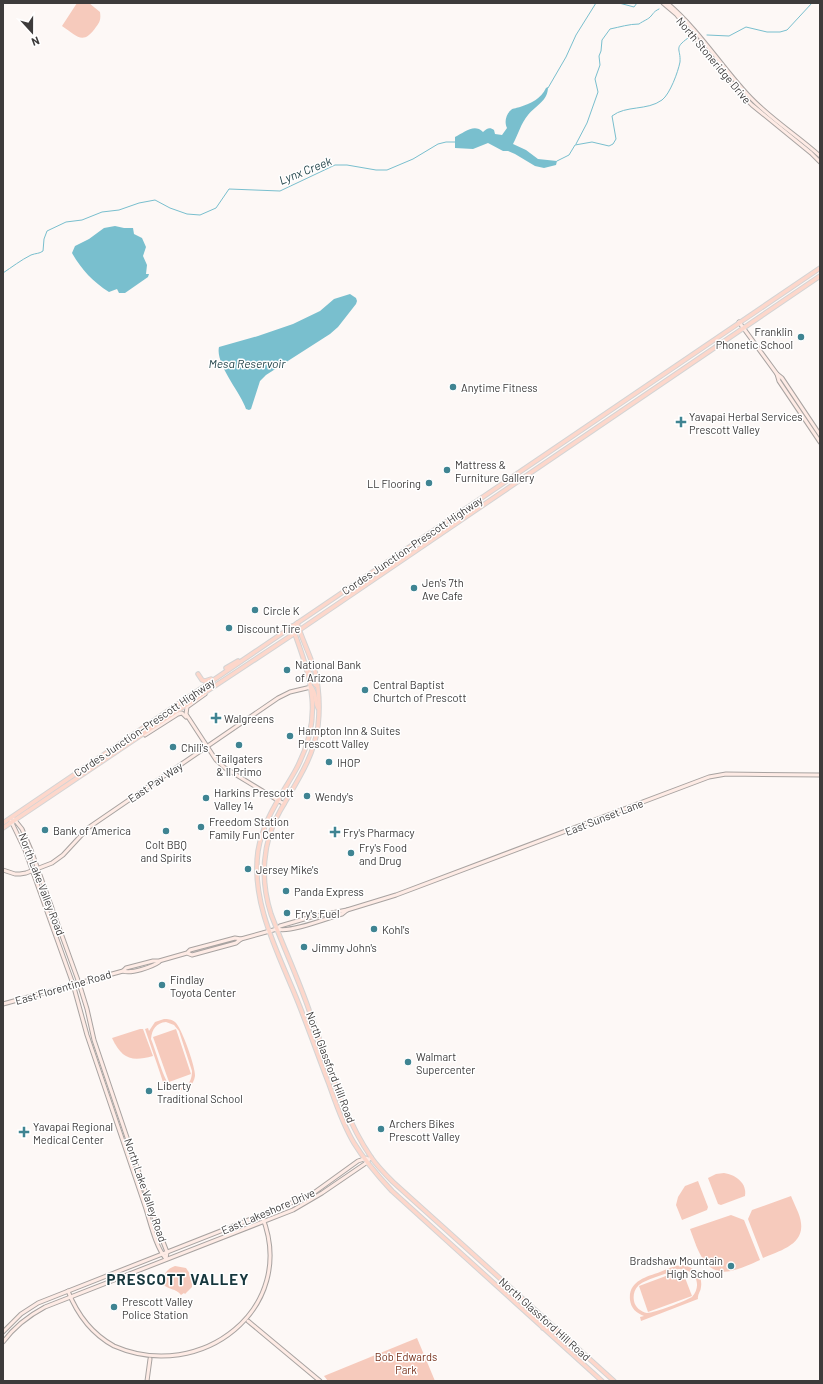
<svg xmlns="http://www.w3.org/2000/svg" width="823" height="1384" font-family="Barlow,sans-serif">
<rect width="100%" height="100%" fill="#fdf8f6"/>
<!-- green -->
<g fill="#f6cabc" fill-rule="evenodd">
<path d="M77,3H89L100,12C101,19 100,22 96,27C83,46 77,36 62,26Z"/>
<path d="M164,1019C168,1019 171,1019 175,1022C181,1026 196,1068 195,1076C193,1092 171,1096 163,1082C161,1076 159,1070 157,1064C153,1052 149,1041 145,1029L148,1028L149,1031L155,1022ZM166,1022L174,1025L179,1031L192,1071C192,1078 190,1084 184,1087C178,1089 173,1087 169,1084C163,1078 155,1048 151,1039C152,1029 156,1023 166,1022Z"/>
<path d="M140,1029H143L153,1056C131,1062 122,1059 112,1038Z"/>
<path d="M176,1029L191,1074L169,1082L153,1037Z"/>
<path d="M724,1173C736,1175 747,1183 745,1196L721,1205L718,1204L708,1178L716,1174Z"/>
<path d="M698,1181L708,1207L707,1210L682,1220L676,1205L678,1197L685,1186Z"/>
<path d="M791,1196C794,1204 800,1214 801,1223C804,1245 779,1251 763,1258L748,1219L752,1210Z"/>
<path d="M731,1215L744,1220L760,1260C751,1264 740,1269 731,1271C704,1277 697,1247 690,1229Z"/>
<path d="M681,1265C693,1266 703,1274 701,1287C701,1291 697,1295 698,1299L641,1321L640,1317L644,1316C636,1313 631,1308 630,1300C628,1281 646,1277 660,1272C667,1269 674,1266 681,1265ZM678,1269C695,1268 703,1285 692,1297C685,1301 655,1313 647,1313C641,1312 635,1307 634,1301C633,1296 634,1290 638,1286C643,1280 669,1273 678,1269Z"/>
<path d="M175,1266L186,1268L192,1277V1287L185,1294L184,1293L181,1295C176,1288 168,1290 163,1284C163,1275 166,1269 175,1266Z"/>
<path d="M682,1270L692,1296L648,1312L639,1286Z"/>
<path d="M417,1338L435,1381H328L324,1376Z"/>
</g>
<!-- water -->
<g fill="#79bfce">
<path d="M548,87C548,101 536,105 528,115C521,123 518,135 513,144L526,150L538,159L557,161L556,165L544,168L535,166L515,154L508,151H503L488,143L473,149L455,148V137C464,133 474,123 483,132C487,128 490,127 494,130L495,134L502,135L507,128C504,122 506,114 511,110C513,108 518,108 520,107C531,103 541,99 546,88Z"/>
<path d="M115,226L124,228H133L134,234L142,238L146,247L143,256L147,265L146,274H149L148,277L125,293H119L117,289L109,292C93,282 81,269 72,253L75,246L89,239L104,228Z"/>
<path d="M350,294L356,298L357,301L356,304L338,327L330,334L266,375L260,381L251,409L249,410L246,409C241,393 215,364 219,347L258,336L293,324L320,311L334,299Z"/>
</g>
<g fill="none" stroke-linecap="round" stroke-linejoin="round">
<!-- stream -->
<g stroke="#79bfce" stroke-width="1">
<path d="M619,3L634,7L637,3"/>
<path d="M707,35L729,36L746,27L767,32H780L787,30L812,3"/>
<path d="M548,88L566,57L576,35L596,3"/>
<path d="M576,144L587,123L598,92L595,79L600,65L599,56L601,51L602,40L610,29C620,27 629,24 639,24C643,21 649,19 651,16C654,13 653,12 659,9"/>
<path d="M557,161L569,155L575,145L592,142L609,146L613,144L616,139L612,116C626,105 647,111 662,100C670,94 678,72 680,62C681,48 673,49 688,38"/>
<path d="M3,273C12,267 21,260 31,255C36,253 39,254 43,251L44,239L47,231L66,222L82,220L102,212L119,210L139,203L155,200L170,208L187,214L200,215L216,208L229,189L280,191L335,165H347L376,170H387L413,159L438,144L446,142H456"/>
</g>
<!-- secondary casing -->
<g stroke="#a8a3a1" stroke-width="5">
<g id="secondary">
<path d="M663,3L676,14L738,91L752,105L811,153L820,162"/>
<path d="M667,3C699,30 720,65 748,95C769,118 797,135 820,156"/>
<path d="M739,322L777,374L782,378L820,435"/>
<path d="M777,374L779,381L820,442"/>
<path d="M205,694L187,707L186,714L216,760L225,768L284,804"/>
<path d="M145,735L178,714L182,713L186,717"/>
<path d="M14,819L22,829L31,850L79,983L87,1009L94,1040L158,1229L167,1252L166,1259"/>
<path d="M11,821L25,850L73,984L87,1035L146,1209C151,1225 156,1247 166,1259"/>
<path d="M3,870L15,874H20L26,873L52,863L63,855L88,828L278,698L290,692L311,687"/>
<path d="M277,929C290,933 328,918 342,914L347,910"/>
<path d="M241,939L277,929L280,926L311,917L347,910L396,895L709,777L726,774L820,775"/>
<path d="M123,971C131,974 152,967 159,962"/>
<path d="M3,1004L123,971L126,968L153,961H159L187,953L190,950L235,938L241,939L236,943L192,955L187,953"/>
<path d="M68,1291C77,1314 92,1334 114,1346C201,1384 299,1308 262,1216"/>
<path d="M248,1321L320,1381"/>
<path d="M3,1332L21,1314L38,1303L289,1204L315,1192L358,1161L367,1158"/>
<path d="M3,1342C15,1326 28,1316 45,1307L293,1210L322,1193L366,1163L371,1157"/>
<path d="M147,1381L150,1359"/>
</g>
</g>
<!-- primary casing -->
<g stroke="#d4d4d4" stroke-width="5.5">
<g id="primary">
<path d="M297,623C302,639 310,655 315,671C319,688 320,708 318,726C314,758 295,784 280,811C262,842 260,880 271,914C283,946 298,978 309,1010C327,1058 342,1115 371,1157C377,1166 385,1174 393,1182L614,1381"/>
<path d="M292,626C312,680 325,719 294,773C279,799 263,821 258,851C250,908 284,963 303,1015C312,1038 320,1061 329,1084C336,1104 343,1125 354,1143C365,1161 378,1176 392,1191L602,1381"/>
<path d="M226,668L238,661"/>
<path d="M307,669C312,674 311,682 317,686"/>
<path d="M198,674L202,680L205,681L211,679"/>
<path d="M311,687C317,694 314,701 318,708"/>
<path d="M3,823L820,268"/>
<path d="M3,828L180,709L295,633L820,276"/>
<path d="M529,1313L542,1322H547"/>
<path d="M543,1328C551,1329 555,1334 563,1336"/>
</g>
</g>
<!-- secondary -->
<use href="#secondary" stroke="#feebe5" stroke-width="3"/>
<!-- primary -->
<use href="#primary" stroke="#fdd7cb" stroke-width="3.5"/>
</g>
<!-- markers -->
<g fill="#3f8492" stroke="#fff" stroke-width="1.5">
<circle cx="801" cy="337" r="4"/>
<circle cx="453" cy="387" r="4"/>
<path d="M679 416h4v4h4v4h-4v4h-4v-4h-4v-4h4z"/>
<circle cx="447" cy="470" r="4"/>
<circle cx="429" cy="483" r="4"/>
<circle cx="414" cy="588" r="4"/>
<circle cx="255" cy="610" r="4"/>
<circle cx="229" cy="628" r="4"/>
<circle cx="287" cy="670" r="4"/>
<circle cx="365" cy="690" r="4"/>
<path d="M214 712h4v4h4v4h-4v4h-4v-4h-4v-4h4z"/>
<circle cx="290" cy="736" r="4"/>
<circle cx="239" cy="745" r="4"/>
<circle cx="173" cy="747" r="4"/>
<circle cx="329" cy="762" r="4"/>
<circle cx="307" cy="796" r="4"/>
<circle cx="206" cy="798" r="4"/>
<circle cx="201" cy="827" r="4"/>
<circle cx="45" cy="830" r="4"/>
<circle cx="166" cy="831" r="4"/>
<path d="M333 826h4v4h4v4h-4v4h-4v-4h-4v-4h4z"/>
<circle cx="351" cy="853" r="4"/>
<circle cx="248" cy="869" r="4"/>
<circle cx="286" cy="891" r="4"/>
<circle cx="287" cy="913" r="4"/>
<circle cx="374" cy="929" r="4"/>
<circle cx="304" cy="947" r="4"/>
<circle cx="162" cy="985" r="4"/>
<circle cx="408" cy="1062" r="4"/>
<circle cx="149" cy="1091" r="4"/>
<circle cx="381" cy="1129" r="4"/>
<path d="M22 1126h4v4h4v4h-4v4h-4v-4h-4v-4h4z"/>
<circle cx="731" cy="1266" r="4"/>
<circle cx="114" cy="1307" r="4"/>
</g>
<g text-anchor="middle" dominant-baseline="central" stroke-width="3" stroke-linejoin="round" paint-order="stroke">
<!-- street labels -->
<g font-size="11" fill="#3d3b3b" stroke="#fff">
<text transform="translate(714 60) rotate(50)">North Stoneridge Drive</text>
<text transform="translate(412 545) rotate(-34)">Cordes Junction–Prescott Highway</text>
<text transform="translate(144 727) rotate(-34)">Cordes Junction–Prescott Highway</text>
<text transform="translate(155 782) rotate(-34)">East Pav Way</text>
<text transform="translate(604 817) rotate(-21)">East Sunset Lane</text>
<text transform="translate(42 884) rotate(69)">North Lake Valley Road</text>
<text transform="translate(63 987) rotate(-16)">East Florentine Road</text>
<text transform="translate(331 1067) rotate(69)">North Glassford Hill Road</text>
<text transform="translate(146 1190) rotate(71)">North Lake Valley Road</text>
<text transform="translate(268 1211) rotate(-23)">East Lakeshore Drive</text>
<text transform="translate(545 1319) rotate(42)">North Glassford Hill Road</text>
</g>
<!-- poi labels -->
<g font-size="11" fill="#3d3b3b" stroke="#fff" text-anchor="start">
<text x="793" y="331" text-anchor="end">Franklin<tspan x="793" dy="13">Phonetic School</tspan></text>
<text x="461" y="387">Anytime Fitness</text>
<text x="689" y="416">Yavapai Herbal Services<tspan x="689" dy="13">Prescott Valley</tspan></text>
<text x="455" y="464">Mattress &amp;<tspan x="455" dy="13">Furniture Gallery</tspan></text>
<text x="421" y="483" text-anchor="end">LL Flooring</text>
<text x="422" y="582">Jen's 7th<tspan x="422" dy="13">Ave Cafe</tspan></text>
<text x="263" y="610">Circle K</text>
<text x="237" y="628">Discount Tire</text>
<text x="295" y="664">National Bank<tspan x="295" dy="13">of Arizona</tspan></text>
<text x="373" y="684">Central Baptist<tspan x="373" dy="13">Churtch of Prescott</tspan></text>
<text x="224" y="718">Walgreens</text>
<text x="298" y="730">Hampton Inn &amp; Suites<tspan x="298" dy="13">Prescott Valley</tspan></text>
<text x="181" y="747">Chili's</text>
<text x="239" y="758" text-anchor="middle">Tailgaters<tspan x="239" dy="13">&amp; Il Primo</tspan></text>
<text x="337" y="762">IHOP</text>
<text x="214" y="792">Harkins Prescott<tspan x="214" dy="13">Valley 14</tspan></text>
<text x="315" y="796">Wendy's</text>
<text x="209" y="821">Freedom Station<tspan x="209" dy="13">Family Fun Center</tspan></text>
<text x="53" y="830">Bank of America</text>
<text x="343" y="832">Fry's Pharmacy</text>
<text x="166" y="844" text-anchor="middle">Colt BBQ<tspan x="166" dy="13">and Spirits</tspan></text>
<text x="359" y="847">Fry's Food<tspan x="359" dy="13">and Drug</tspan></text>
<text x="256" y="869">Jersey Mike's</text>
<text x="294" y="891">Panda Express</text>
<text x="295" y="913">Fry's Fuel</text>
<text x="382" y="929">Kohl's</text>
<text x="312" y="947">Jimmy John's</text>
<text x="170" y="979">Findlay<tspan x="170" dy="13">Toyota Center</tspan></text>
<text x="416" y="1056">Walmart<tspan x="416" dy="13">Supercenter</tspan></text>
<text x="157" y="1085">Liberty<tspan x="157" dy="13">Traditional School</tspan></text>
<text x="389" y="1123">Archers Bikes<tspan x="389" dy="13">Prescott Valley</tspan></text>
<text x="33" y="1126">Yavapai Regional<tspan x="33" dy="13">Medical Center</tspan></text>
<text x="723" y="1260" text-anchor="end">Bradshaw Mountain<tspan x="723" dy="13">High School</tspan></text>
<text x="122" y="1301">Prescott Valley<tspan x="122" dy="13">Police Station</tspan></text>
</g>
<!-- park labels -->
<g font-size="11" fill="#77311b" stroke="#fff">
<text x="406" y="1356">Bob Edwards<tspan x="406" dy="13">Park</tspan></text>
</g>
<!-- water labels -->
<g font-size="12" font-style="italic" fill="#1a3d43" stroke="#fff">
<text transform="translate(305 170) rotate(-22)">Lynx Creek</text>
<text x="247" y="363">Mesa Reservoir</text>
</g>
<!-- district labels -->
<g font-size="15" font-weight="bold" letter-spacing="1" fill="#16373d" stroke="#fff">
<text x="178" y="1279">PRESCOTT VALLEY</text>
</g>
</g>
<!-- border -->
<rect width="823" height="1384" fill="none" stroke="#3d3b3b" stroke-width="8"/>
<!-- north arrow -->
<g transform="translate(32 32) rotate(159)" stroke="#ffffff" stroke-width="3" paint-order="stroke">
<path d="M0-3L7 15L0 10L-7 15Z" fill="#3d3b3b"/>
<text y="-6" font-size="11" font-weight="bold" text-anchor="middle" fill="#3d3b3b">N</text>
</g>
</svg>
